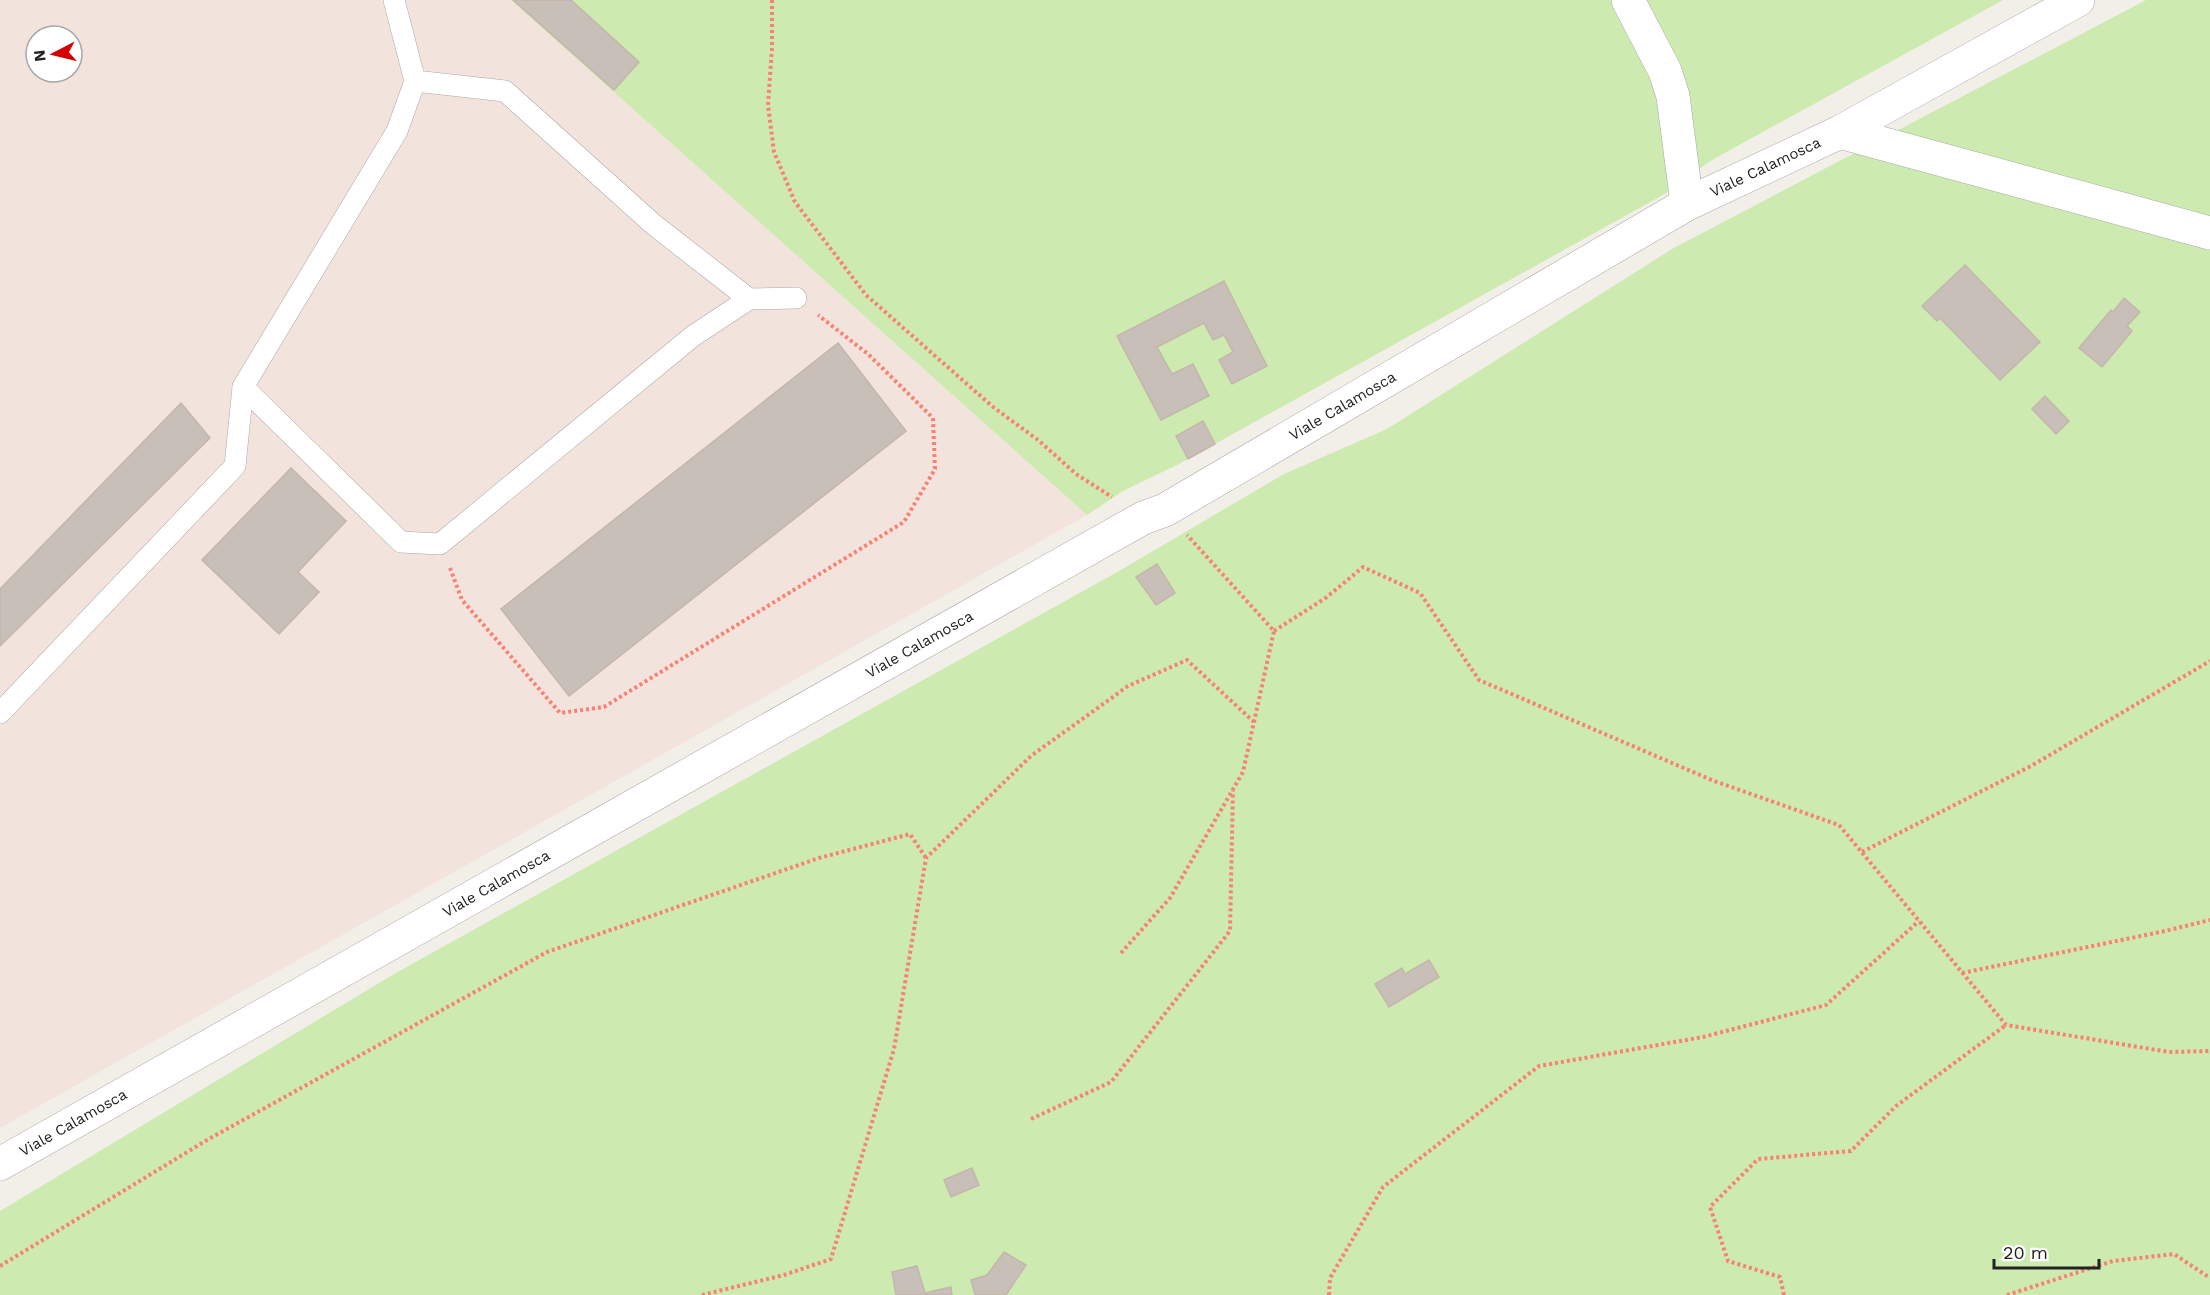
<svg xmlns="http://www.w3.org/2000/svg" width="2210" height="1295" font-family="'Work Sans',sans-serif">
<rect width="100%" height="100%" fill="#f2efe9"/>
<!-- military -->
<path fill="#f3e3dd" fill-rule="evenodd" d="M0,0H511L1087,515L0,1128ZM36,36H72V72H36Z"/>
<!-- grass -->
<g fill="#cdebb0">
<path d="M511,0H2003L1712,160L1661,196L1179,464L1123,491L1087,515Z"/>
<path d="M2146,0H2210V1295H0V1211L394,974L1119,571L1284,474L1387,429L1672,249Z"/>
</g>
<!-- building -->
<g fill="#c7bfb8" stroke="#c4b6ab" stroke-width="1.5">
<path d="M513,0H571L639,62L614,90Z"/>
<path d="M1965,265L2040,342L2000,380L1940,318L1937,321L1922,306Z"/>
<path d="M1224,281L1267,366L1232,384L1219,360L1233,352L1224,335L1213,340L1204,323L1157,347L1172,374L1193,364L1209,396L1161,420L1117,336Z"/>
<path d="M2124,298L2140,312L2127,326L2132,331L2102,367L2079,348L2111,310L2113,312Z"/>
<path d="M838,343L906,431L569,696L501,609Z"/>
<path d="M2045,396L2069,421L2056,434L2032,409Z"/>
<path d="M181,403L210,438L0,646V589Z"/>
<path d="M1203,421L1215,444L1188,459L1176,436Z"/>
<path d="M291,468L346,521L298,572L319,592L279,634L202,560Z"/>
<path d="M1157,564L1175,593L1156,605L1136,577Z"/>
<path d="M1429,960L1439,977L1389,1007L1375,984L1402,968L1405,974Z"/>
<path d="M972,1168L979,1185L951,1197L944,1180Z"/>
<path d="M1004,1252L1026,1265L1006,1295H975L971,1280L987,1275Z"/>
<path d="M917,1266L925,1293L951,1287L952,1295H896L892,1272Z"/>
</g>
<g fill="none" stroke-linecap="round" stroke-linejoin="round">
<!-- lane casing -->
<g stroke="#a9a9a9" stroke-width="22">
<g id="lane">
<path d="M415,81L505,91L653,224L749,299"/>
<path d="M243,387L401,542L440,544L693,336L749,299L796,298"/>
<path d="M0,713L235,466L243,387L397,131L415,81L394,0"/>
</g>
</g>
<!-- street casing -->
<g stroke="#a9a9a9" stroke-width="34">
<g id="street">
<path d="M1628,0L1665,71L1673,96L1687,204"/>
<path d="M1840,132L2210,233"/>
<path id="s1" d="M0,1164L1143,518L1165,510L1687,204L1840,132L2078,0"/>
</g>
</g>
<!-- path -->
<g stroke="#fa8072" stroke-width="4" stroke-dasharray="3 3" stroke-linecap="butt">
<path d="M772,0V48L768,105L774,152L795,202L866,295L993,407L1038,440L1076,474L1112,497"/>
<path d="M450,568L462,600L560,713L604,707L904,522L935,469L933,418L868,354L818,315"/>
<path d="M1274,631L1327,597L1363,567L1420,593L1479,680L1714,781L1839,825L2006,1025L2169,1052L2210,1051"/>
<path d="M1862,852L2031,766L2210,661"/>
<path d="M1121,953L1170,898L1243,772L1274,631L1187,535"/>
<path d="M1962,973L2165,931L2210,920"/>
<path d="M1031,1119L1111,1082L1230,931L1233,791"/>
<path d="M0,1266L207,1140L547,952L819,858L910,834L926,858"/>
<path d="M702,1295L784,1275L831,1259L894,1049L926,858L1031,756L1128,686L1187,660L1254,722"/>
<path d="M1329,1295L1330,1278L1383,1187L1539,1066L1703,1037L1826,1005L1919,921"/>
<path d="M1784,1295L1780,1277L1728,1261L1710,1207L1758,1159L1851,1151L1896,1106L2006,1025"/>
<path d="M2007,1295L2113,1261L2174,1254L2210,1278"/>
</g>
<!-- lane -->
<use href="#lane" stroke="#fff" stroke-width="21"/>
<!-- street -->
<use href="#street" stroke="#fff" stroke-width="33"/>
</g>
<g text-anchor="middle" dominant-baseline="central" stroke-width="6" stroke-linejoin="round" paint-order="stroke">
<!-- street labels -->
<g font-size="15" fill="#222" stroke="#fff">
<text stroke="none"><textPath href="#s1" startOffset="2028">Viale Calamosca</textPath></text>
<text stroke="none"><textPath href="#s1" startOffset="1542">Viale Calamosca</textPath></text>
<text stroke="none"><textPath href="#s1" startOffset="1056">Viale Calamosca</textPath></text>
<text stroke="none"><textPath href="#s1" startOffset="570">Viale Calamosca</textPath></text>
<text stroke="none"><textPath href="#s1" startOffset="84">Viale Calamosca</textPath></text>
</g>
</g>
<!-- north arrow -->
<g transform="translate(54 54) rotate(263)"><circle r="28" fill="#ffffff" stroke="#a7a7a7" stroke-width="1.5"/>
<path d="M0-4.5L10 22L0 15L-10 22Z" fill="#d40000"/>
<text y="-9" font-size="16" font-weight="bold" text-anchor="middle" fill="#222222">N</text>
</g>
<!-- scale -->
<path d="M1994 1259v9h105v-9" fill="none" stroke="#222222" stroke-width="3"/>
<text x="2003" y="1259" font-size="18" fill="#222222" stroke="#ffffff" stroke-width="4.5" paint-order="stroke">20 m</text>
</svg>
